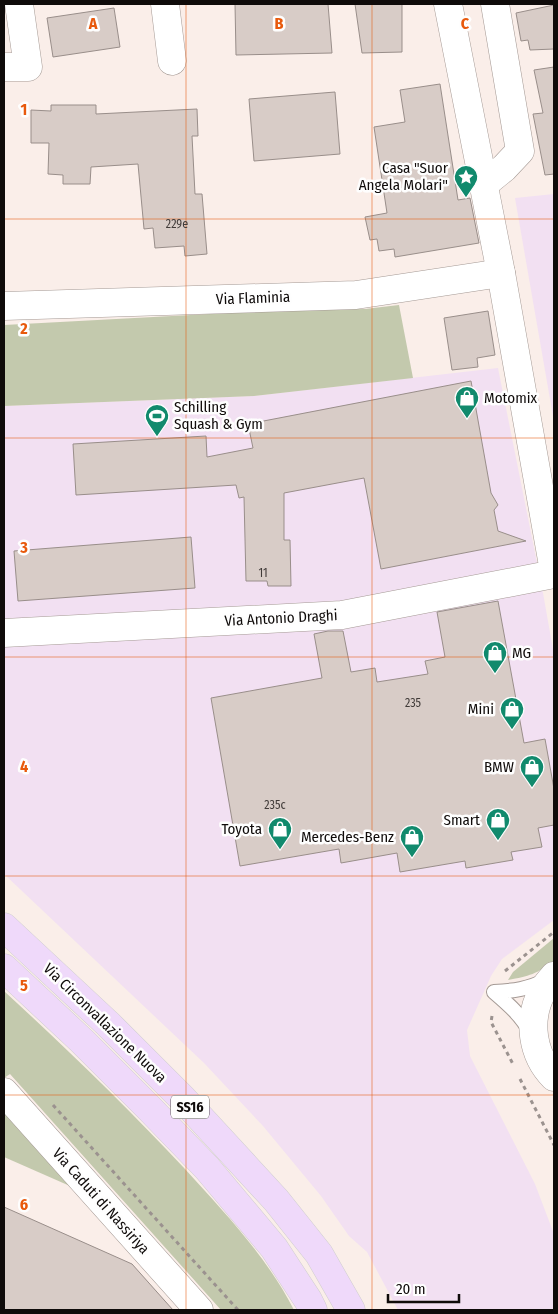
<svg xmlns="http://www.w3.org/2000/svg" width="558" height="1314" font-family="'Fira Sans Condensed',sans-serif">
<rect width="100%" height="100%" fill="#faeee9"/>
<!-- commercial -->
<g fill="#f2e0f2">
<path d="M554,194V422L515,198Z"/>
<path d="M498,368L543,593L554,655V920L502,959L491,976L467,1030L470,1056L535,1184L554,1234V1310H398L367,1252L349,1236L321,1196L263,1126L204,1063L4,874V406L254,396Z"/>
</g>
<!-- green -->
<g fill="#c3c9ad">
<path d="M399,305L413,378L254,396L4,406V325L283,310L365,309Z"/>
<path d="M554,938V961C537,974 529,976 508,980L513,972Z"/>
<path d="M4,991C66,1048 127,1107 185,1169C225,1213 267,1257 294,1310H221L10,1074L4,1078Z"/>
<path d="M4,1107L79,1190L4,1157Z"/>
</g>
<!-- building -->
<g fill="#d8ccc7" stroke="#998e8a">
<path d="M235,4H328L332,53L236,55Z"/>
<path d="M355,4H402V52L362,53Z"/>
<path d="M554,5V49L530,50L528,40L521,41L516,13Z"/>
<path d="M114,8L120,47L53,57L47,18Z"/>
<path d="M554,67V174L545,175L533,114L543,113L534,70Z"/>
<path d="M440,84L458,200L470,198L479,243L395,257L394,249L379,251L377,239L370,240L365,217L387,213L374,127L405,122L400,90Z"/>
<path d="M335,92L340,154L254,161L249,99Z"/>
<path d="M51,105H96V114L197,109L198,136H192L195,194H202L207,254L185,256L184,246L155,248L153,228L144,229L138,164L91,167L90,184H63V175L48,174L49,143H31V110L51,111Z"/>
<path d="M488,311L495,355L477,358L478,367L452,370L444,318Z"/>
<path d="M471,381L491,493L498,505L494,510L498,531L526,541L381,569L364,478L284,493V540H290L291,586H268L267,581H246L244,497L239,498L236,485L76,495L73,444L206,436L207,457L253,448L248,424Z"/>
<path d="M191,537L195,588L18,601L14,551Z"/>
<path d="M498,601L524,743L545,739L554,789V825L538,828L542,847L511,852L513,860L466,868L465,861L400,872L397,853L341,863L339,849L240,866L211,698L322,678L314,634L328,631H343L351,672L375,668L377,682L428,674L425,661L445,657L437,612Z"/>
<path d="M4,1207L132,1264L173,1310H4Z"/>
</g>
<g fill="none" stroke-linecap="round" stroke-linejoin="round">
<!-- service casing -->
<g stroke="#a59a95" stroke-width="16">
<path id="service" d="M530,1032C522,1016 508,1004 494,992C513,991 529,989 546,980"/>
</g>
<!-- minor casing -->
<g stroke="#a59a95" stroke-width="29">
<g id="minor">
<path d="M165,4L172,61"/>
<path d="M4,67H28L19,4"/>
<path d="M483,185L504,168L520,151L495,4"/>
<path d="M4,306L356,295L501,273"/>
<path d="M4,633L342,615L554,574"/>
<path d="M4,1092L199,1310"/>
</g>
</g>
<!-- tertiary casing -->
<g stroke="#a59a95" stroke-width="29">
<path id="tertiary" d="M448,4L501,273L554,571"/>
</g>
<!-- secondary casing -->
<g stroke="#a59a95" stroke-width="29">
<path id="secondary" d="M554,976C550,981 545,986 542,992C527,1020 532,1055 554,1077"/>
</g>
<!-- primary casing -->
<g stroke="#cfcece" stroke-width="29">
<g id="primary">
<path d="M4,927L108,1024L183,1099L276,1200L319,1254L351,1310"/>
<path d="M4,968L82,1041L149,1108L207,1168L274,1248L308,1300L313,1310"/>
</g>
</g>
<!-- path -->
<g stroke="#9b928f" stroke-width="3" stroke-dasharray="4 4" stroke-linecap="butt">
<path d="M505,971L554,932"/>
<path d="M492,1016L491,1022L514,1066"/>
<path d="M520,1079L554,1145"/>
<path d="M53,1105L238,1310"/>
</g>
<!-- service -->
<use href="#service" stroke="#fff" stroke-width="14"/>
<!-- minor -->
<use href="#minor" stroke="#fff" stroke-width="28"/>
<!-- tertiary -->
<use href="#tertiary" stroke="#fff" stroke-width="28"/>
<!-- secondary -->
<use href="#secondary" stroke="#fff" stroke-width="28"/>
<!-- primary -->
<use href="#primary" stroke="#efd9fa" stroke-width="28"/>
</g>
<!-- grid -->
<path fill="none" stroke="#e8590c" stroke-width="1" stroke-opacity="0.55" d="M186,4V1310M372,4V1310M4,219H554M4,438H554M4,657H554M4,876H554M4,1095H554"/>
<!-- icons -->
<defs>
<g id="sight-pin" transform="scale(1.25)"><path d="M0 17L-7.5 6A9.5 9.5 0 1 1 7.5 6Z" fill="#118a6d" stroke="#fefefe"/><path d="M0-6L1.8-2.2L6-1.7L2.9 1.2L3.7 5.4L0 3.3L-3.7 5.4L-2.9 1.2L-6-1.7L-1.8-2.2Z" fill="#fff"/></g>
<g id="shop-pin" transform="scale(1.25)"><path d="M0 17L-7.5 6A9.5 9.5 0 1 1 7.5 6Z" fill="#118a6d" stroke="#fefefe"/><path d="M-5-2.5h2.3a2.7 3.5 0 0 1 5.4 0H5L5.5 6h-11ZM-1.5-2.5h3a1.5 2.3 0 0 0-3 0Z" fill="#fff"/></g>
<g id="stadium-pin" transform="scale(1.25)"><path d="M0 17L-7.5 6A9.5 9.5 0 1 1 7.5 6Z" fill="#118a6d" stroke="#fefefe"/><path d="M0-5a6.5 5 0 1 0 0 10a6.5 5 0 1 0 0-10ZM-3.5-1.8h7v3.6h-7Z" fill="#fff"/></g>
</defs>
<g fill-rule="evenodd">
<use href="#sight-pin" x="466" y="177"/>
<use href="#shop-pin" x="467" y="398"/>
<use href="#stadium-pin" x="157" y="416"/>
<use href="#shop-pin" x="495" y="653"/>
<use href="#shop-pin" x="512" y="709"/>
<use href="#shop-pin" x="532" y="767"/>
<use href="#shop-pin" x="498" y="820"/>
<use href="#shop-pin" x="280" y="829"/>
<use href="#shop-pin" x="412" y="837"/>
</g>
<g text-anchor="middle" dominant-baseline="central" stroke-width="5" stroke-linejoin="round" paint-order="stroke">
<!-- number labels -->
<g font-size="12" fill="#413b39">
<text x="177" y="224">229e</text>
<text x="263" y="573">11</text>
<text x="413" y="703">235</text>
<text x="275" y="805">235c</text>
</g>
<!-- shield labels -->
<rect fill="#fefefe" stroke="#575453" stroke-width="1" x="171" y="1095.5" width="38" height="23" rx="4"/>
<g font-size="14" font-weight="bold" fill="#0f0b0a">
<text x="190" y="1107">SS16</text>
</g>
<!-- poi labels -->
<g font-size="15" fill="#0f0b0a" stroke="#fefefe" text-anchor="end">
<text x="448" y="168">Casa "Suor<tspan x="448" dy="17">Angela Molari"</tspan></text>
<text x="484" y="398" text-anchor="start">Motomix</text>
<text x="174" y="407" text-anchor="start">Schilling<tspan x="174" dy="17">Squash &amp; Gym</tspan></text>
<text x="512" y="653" text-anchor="start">MG</text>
<text x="494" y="709">Mini</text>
<text x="514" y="767">BMW</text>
<text x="480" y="820">Smart</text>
<text x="262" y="829">Toyota</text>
<text x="394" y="837">Mercedes-Benz</text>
</g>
<!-- street labels -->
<g font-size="15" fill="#0f0b0a" stroke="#fefefe">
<text transform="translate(253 298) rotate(-2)">Via Flaminia</text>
<text transform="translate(281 618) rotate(-3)">Via Antonio Draghi</text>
<text transform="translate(105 1023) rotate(44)">Via Circonvallazione Nuova</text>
<text transform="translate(101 1201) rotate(48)">Via Caduti di Nassiriya</text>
</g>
</g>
<g font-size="16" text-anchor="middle" font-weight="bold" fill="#e8590c" stroke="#fefefe" stroke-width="5" stroke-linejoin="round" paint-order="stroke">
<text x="93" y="29">A</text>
<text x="279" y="29">B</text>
<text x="465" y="29">C</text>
<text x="24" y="115">1</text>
<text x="24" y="334">2</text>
<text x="24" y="553">3</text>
<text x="24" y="772">4</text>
<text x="24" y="991">5</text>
<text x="24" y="1210">6</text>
</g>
<!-- border -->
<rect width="558" height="1314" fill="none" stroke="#0f0b0a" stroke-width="10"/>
<!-- scale -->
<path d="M388 1294v8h71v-8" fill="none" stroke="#0f0b0a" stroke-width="2.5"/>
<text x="396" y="1294" font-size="15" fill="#0f0b0a" stroke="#fefefe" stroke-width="4" paint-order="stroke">20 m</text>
</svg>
